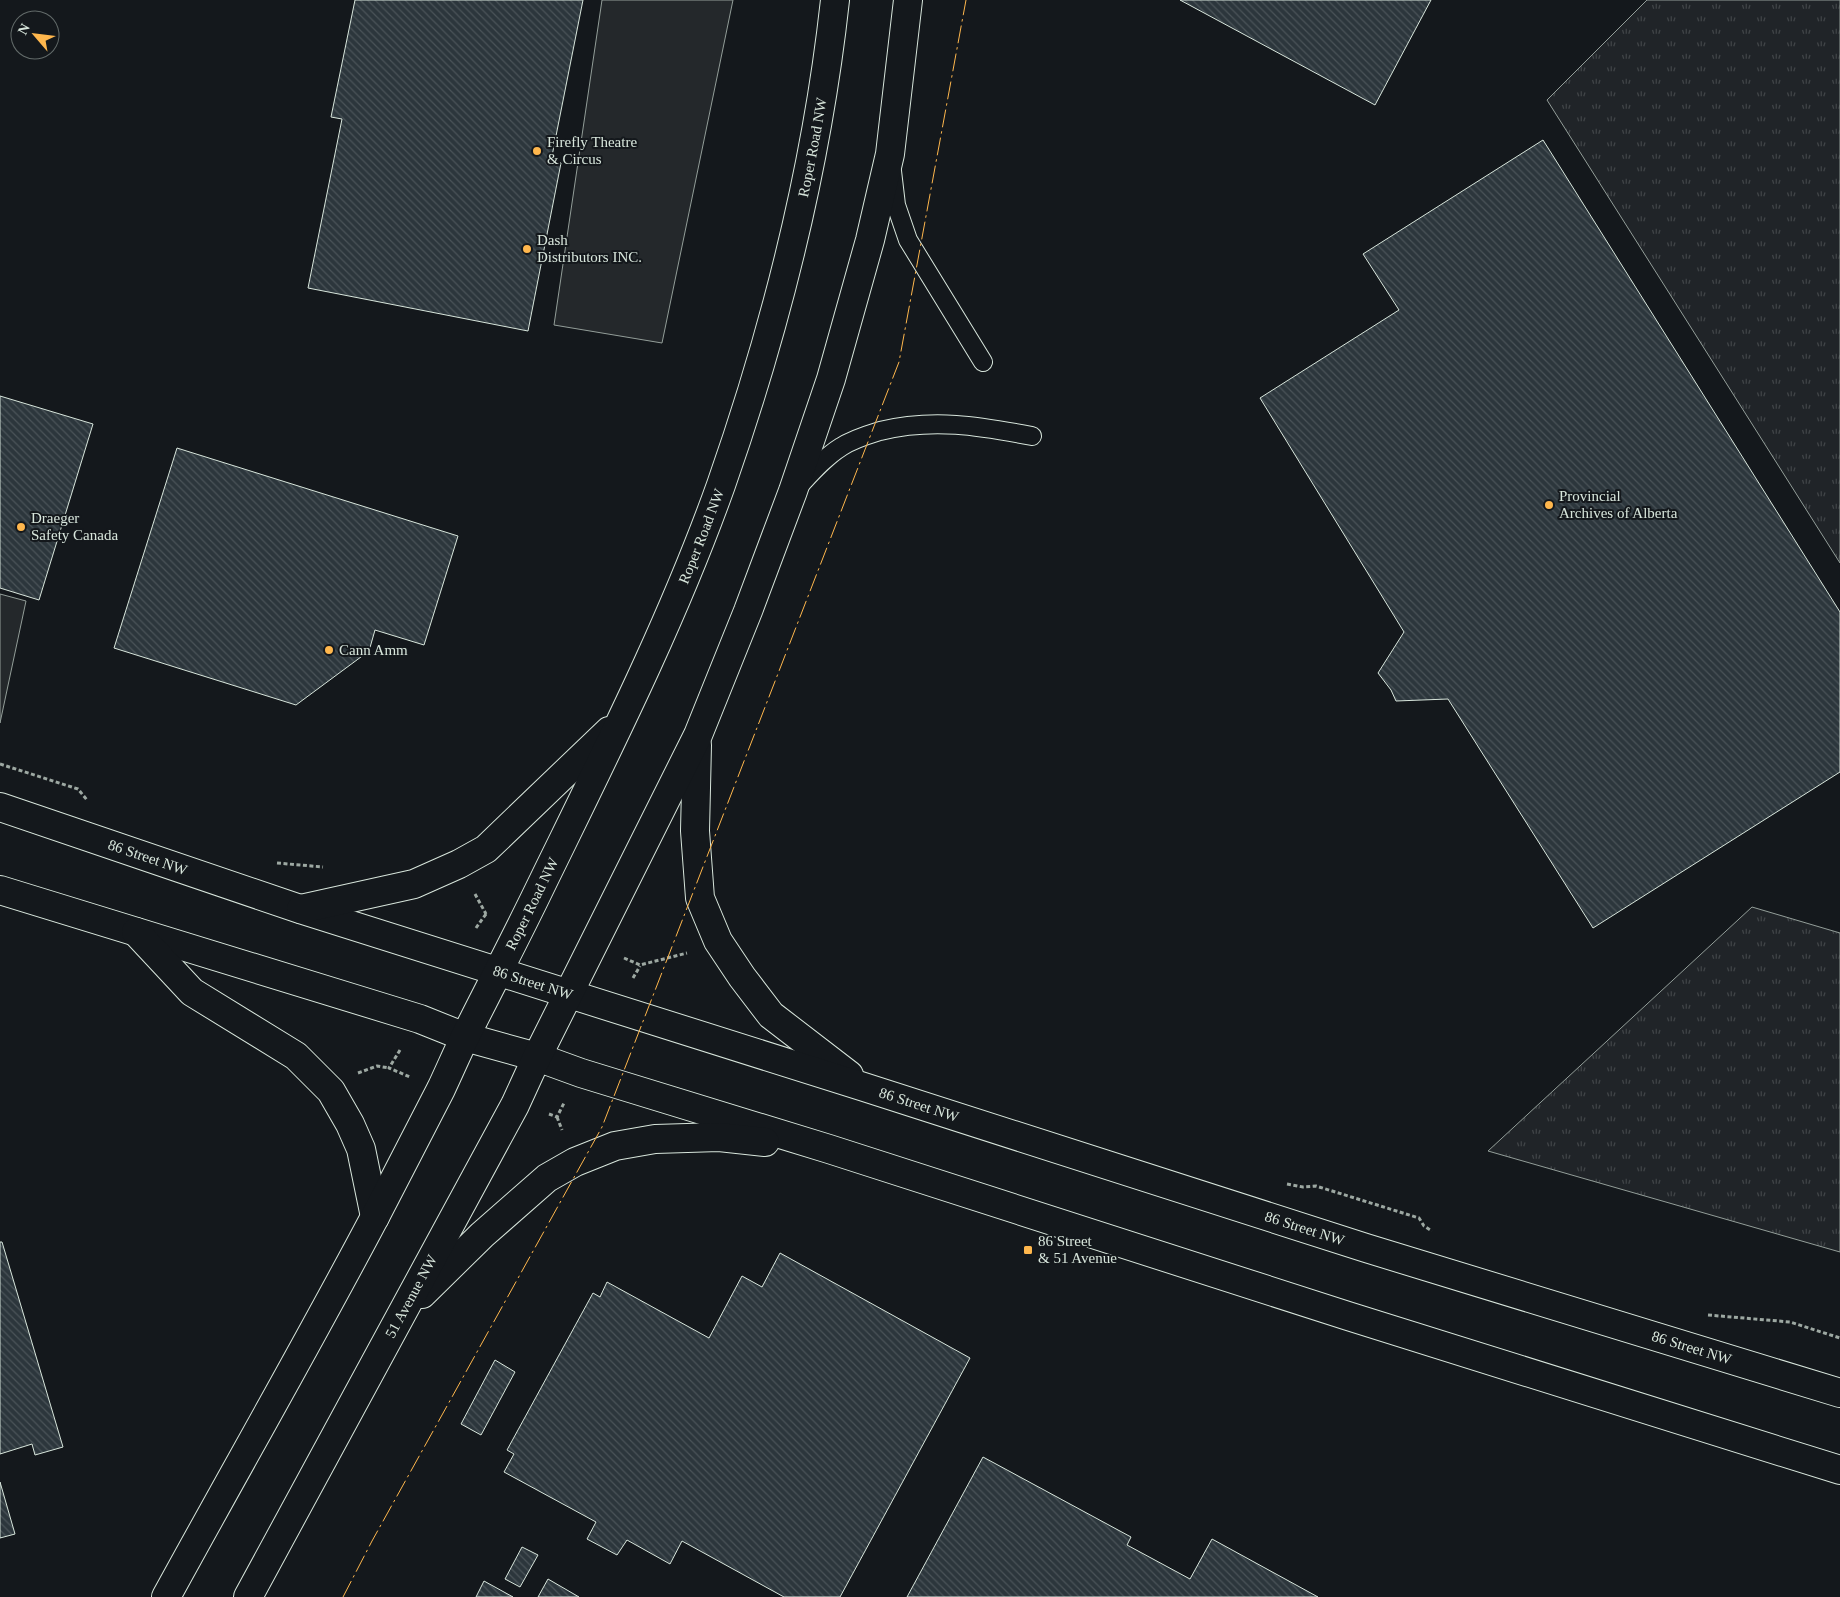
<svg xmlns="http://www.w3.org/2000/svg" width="1840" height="1597" font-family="'Times New Roman',serif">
<defs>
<pattern id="grass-tufts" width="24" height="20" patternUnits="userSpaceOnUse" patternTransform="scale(1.25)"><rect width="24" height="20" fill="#202428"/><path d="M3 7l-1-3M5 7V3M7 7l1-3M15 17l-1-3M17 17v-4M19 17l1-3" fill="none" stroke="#404447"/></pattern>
<pattern id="building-back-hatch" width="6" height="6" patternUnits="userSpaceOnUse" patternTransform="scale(1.25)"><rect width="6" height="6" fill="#2c363c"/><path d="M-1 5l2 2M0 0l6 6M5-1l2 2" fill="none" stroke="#4a5358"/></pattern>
</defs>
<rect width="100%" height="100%" fill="#14181c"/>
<!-- grass -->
<g fill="url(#grass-tufts)" stroke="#939e99">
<path d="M1647,0H1840V563L1547,100Z"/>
<path d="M1752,907L1840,933V1252L1488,1151Z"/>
</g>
<!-- parking -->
<g fill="#24282b" stroke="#939e99">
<path d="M602,0H733L662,343L554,325Z"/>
<path d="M0,594L26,601L0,723Z"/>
</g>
<!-- building -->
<g fill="url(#building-back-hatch)" stroke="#d8e6dc">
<path d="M355,0H583L551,161L561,163L528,331L308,288L342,119L331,117Z"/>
<path d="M1180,0H1431L1375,105Z"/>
<path d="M1543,140L1840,612V772L1593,928L1448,699L1396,701L1391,690L1378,673L1404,632L1260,398L1399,310L1363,254Z"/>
<path d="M0,396L93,424L39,600L0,588Z"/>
<path d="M177,448L458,536L424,645L375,630L369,651L296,705L114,648Z"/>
<path d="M0,1242H2L63,1447L35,1455L32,1444L0,1454Z"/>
<path d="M780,1253L970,1358L840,1597H784L682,1541L670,1564L627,1540L617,1555L587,1539L596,1522L504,1472L514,1454L507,1450L593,1293L600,1297L607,1282L709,1338L742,1276L762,1287Z"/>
<path d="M495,1360L515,1372L481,1435L461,1424Z"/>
<path d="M983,1457L1131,1537L1127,1545L1190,1579L1212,1539L1318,1597H907Z"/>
<path d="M0,1482L15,1534L0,1538Z"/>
<path d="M522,1547L538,1555L520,1587L505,1579Z"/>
<path d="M548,1579L579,1597H538Z"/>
<path d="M484,1581L513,1597H476Z"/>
</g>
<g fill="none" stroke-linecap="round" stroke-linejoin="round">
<!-- lane casing -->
<g stroke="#d8e6dc" stroke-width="20">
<g id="lane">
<path d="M892,171L896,205L908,240L983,362"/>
<path d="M799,486C812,472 825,457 841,447C853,439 867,435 880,431C933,418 979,426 1032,436"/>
</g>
</g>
<!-- secondary casing -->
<g stroke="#d8e6dc" stroke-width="30">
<g id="secondary">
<path d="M697,745L695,831L700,898L718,941L742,977L771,1015L849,1075"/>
<path id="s1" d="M0,807L300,909L864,1087L1366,1248L1840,1393"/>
<path d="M0,890L420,1019L465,1037L537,1057L581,1073L829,1149L1348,1316L1840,1470"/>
<path d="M301,909L414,884L459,864L486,849L609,731"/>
<path d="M136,932L192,992L296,1056L331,1091L350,1124L361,1149L375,1217"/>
<path d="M422,1294L482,1235L547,1178L575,1162L615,1146L655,1139L719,1137L765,1142"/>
<path id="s2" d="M166,1597C236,1469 309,1342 377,1213C398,1172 420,1130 441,1089C450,1070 458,1051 467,1033C489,989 512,945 534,900C600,764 670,628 721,485C776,328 817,165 835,0"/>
<path id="s3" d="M248,1597L515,1105L537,1057L698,735L748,611L793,491L831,379L870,240L890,154L908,0"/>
</g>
</g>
<!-- path -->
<g stroke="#9da8a2" stroke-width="3" stroke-dasharray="4 2.5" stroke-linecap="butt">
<path d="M0,764L78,789L87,800"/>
<path d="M277,863L323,867"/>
<path d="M475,894L486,914L489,915"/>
<path d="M476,928L486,914"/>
<path d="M624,958L640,965L687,953"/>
<path d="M633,978L640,966"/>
<path d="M400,1050L389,1068L410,1077"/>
<path d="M358,1073L377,1066L389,1068"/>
<path d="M549,1114L557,1117L564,1103"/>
<path d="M557,1117L562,1130"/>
<path d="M1287,1184L1303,1187L1316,1186L1419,1218L1424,1226L1432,1231"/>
<path d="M1708,1315L1790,1322L1840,1338"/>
</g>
<!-- lane -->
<use href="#lane" stroke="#14181c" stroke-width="18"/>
<!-- secondary -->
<use href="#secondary" stroke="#14181c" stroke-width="28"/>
<!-- power -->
<path stroke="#ffb74d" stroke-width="1" stroke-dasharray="18 4 2.5 4" stroke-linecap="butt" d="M343,1597L372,1541L602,1127L899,362L966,0"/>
</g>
<!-- markers -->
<g fill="#ffb74d" stroke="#14181c" stroke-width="2">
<circle cx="537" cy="151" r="5"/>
<circle cx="527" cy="249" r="5"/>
<circle cx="1549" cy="505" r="5"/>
<circle cx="21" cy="527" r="5"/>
<circle cx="329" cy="650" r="5"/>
<rect x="1023" y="1245" width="10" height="10" rx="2.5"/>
</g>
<g text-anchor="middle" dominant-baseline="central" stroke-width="4" stroke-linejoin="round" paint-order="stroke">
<!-- poi labels -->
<g font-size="15" fill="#d8e6dc" stroke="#14181c" text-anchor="start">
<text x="547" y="142">Firefly Theatre<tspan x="547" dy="17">&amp; Circus</tspan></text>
<text x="537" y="240">Dash<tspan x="537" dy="17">Distributors INC.</tspan></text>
<text x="1559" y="496">Provincial<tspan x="1559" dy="17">Archives of Alberta</tspan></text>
<text x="31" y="518">Draeger<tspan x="31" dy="17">Safety Canada</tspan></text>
<text x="339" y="650">Cann Amm</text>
<text x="1038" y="1241">86 Street<tspan x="1038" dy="17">&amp; 51 Avenue</tspan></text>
</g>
<!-- street labels -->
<g font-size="15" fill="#d8e6dc" stroke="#14181c">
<text stroke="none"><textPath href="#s2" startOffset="1594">Roper Road NW</textPath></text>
<text stroke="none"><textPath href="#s2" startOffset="1189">Roper Road NW</textPath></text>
<text stroke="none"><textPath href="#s1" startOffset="156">86 Street NW</textPath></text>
<text stroke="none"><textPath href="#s2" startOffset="784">Roper Road NW</textPath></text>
<text stroke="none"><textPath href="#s1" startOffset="561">86 Street NW</textPath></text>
<text stroke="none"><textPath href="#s1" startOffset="966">86 Street NW</textPath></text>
<text stroke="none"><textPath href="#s1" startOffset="1371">86 Street NW</textPath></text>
<text stroke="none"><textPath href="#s3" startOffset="342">51 Avenue NW</textPath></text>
<text stroke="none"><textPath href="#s1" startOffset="1776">86 Street NW</textPath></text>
</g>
</g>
<!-- north arrow -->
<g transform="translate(35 35) rotate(298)"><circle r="24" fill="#14181c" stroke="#626a69"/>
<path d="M0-4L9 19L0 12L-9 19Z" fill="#ffb74d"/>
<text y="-8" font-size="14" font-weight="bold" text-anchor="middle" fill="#d8e6dc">N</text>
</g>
</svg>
